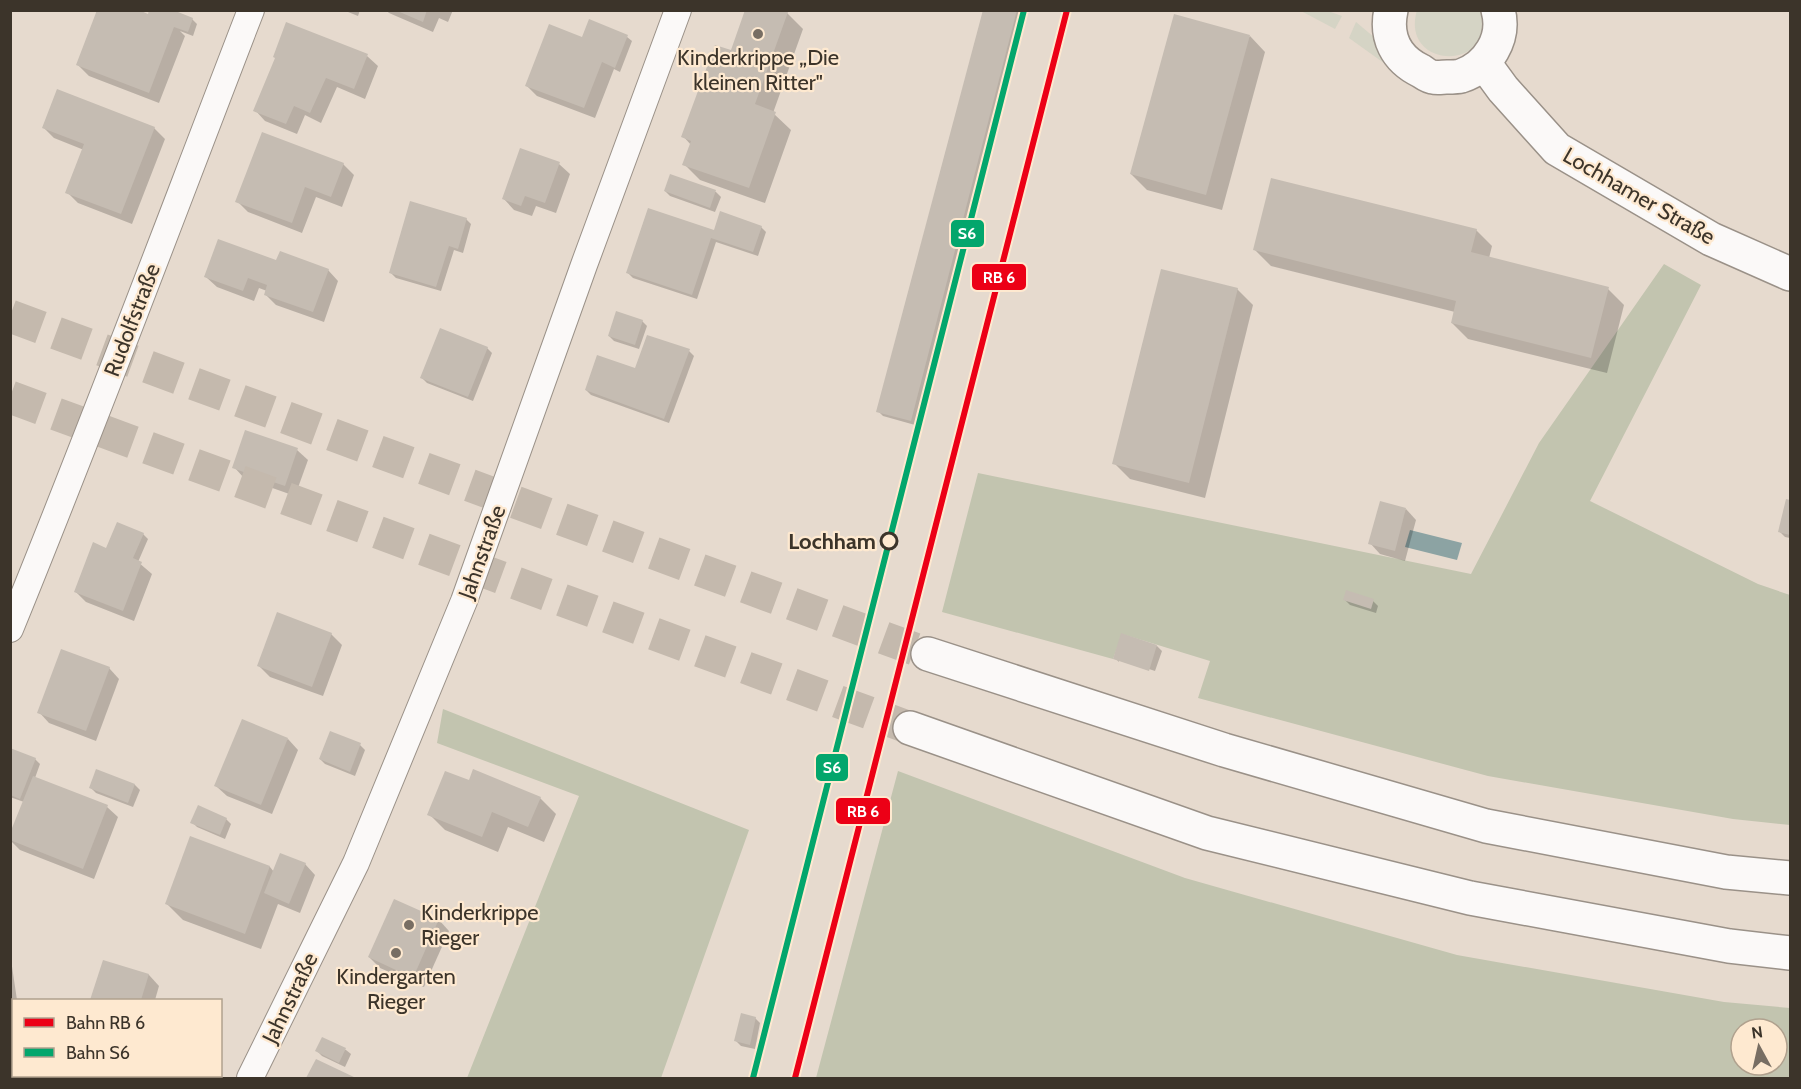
<svg xmlns="http://www.w3.org/2000/svg" width="1801" height="1089" font-family="Cabin,sans-serif">
<rect width="100%" height="100%" fill="#e6dace"/>
<!-- green -->
<g fill="#d5d4c5">
<path d="M1417,10L1480,11C1497,73 1399,70 1417,10Z"/>
<path d="M1301,11H1328L1342,16L1335,29Z"/>
<path d="M1356,22L1381,43L1388,66L1349,38Z"/>
</g>
<!-- forest -->
<g fill="#c2c4af" fill-rule="evenodd">
<path d="M1664,264L1701,285L1590,501L1758,584L1790,595V825L1733,819L1488,776L1198,698L1210,661L1122,634L1113,659L942,612L978,473L1471,574L1539,443Z"/>
<path d="M443,709L749,830L661,1078H467L579,796L437,743Z"/>
<path d="M898,771L1185,878L1457,955L1724,1002L1790,1008V1078H816ZM1741,1029H1777V1065H1741Z"/>
</g>
<!-- water -->
<path fill="#8ca3a3" d="M1410,530L1462,543L1457,560L1405,547Z"/>
<!-- shadow -->
<g fill="#0003">
<path d="M343,10H360L358,16Z"/>
<path d="M386,10H453L448,22L439,18L433,32L389,13Z"/>
<path d="M747,10H781L787,13L803,29L773,113L791,130L765,203L700,180L684,164L691,145L683,136L732,52Z"/>
<path d="M985,10H1023L915,425L883,416L878,411Z"/>
<path d="M192,19L197,24L193,36L180,31L185,36L159,103L89,76L78,65Z"/>
<path d="M590,21L627,37L632,41L620,72L614,69L595,118L537,96L527,86L583,39Z"/>
<path d="M1250,36L1265,52L1222,210L1147,190L1131,174Z"/>
<path d="M367,56L378,66L365,99L337,87L321,123L305,115L297,134L265,121L255,110Z"/>
<path d="M44,128H154L165,139L132,224L78,203L67,192L84,150L54,138Z"/>
<path d="M343,164L354,175L342,207L316,197L302,233L248,212L237,201Z"/>
<path d="M559,164L570,174L556,213L536,206L532,216L514,210L504,199Z"/>
<path d="M671,176L716,192L721,197L715,212L670,196L665,191Z"/>
<path d="M466,219L471,224L463,253L454,250L441,291L396,278L391,273Z"/>
<path d="M761,227L766,232L758,256L716,242L697,299L633,278L628,273L715,232Z"/>
<path d="M1476,230L1492,246L1489,258L1608,289L1624,305L1607,373L1468,339L1452,323L1455,312L1271,266L1255,250Z"/>
<path d="M328,270L338,281L324,322L276,305L266,295L267,291L259,288L254,301L217,287L206,277Z"/>
<path d="M1237,289L1253,305L1205,498L1130,479L1114,463Z"/>
<path d="M642,321L647,326L639,349L614,341L609,336Z"/>
<path d="M487,348L492,353L473,401L427,383L422,378Z"/>
<path d="M689,351L694,356L669,423L591,395L586,390L635,370Z"/>
<path d="M297,450L308,460L295,496L244,478L234,467Z"/>
<path d="M1788,501L1790,502V538L1785,537L1780,532Z"/>
<path d="M1406,509L1416,520L1405,561L1380,554L1370,543Z"/>
<path d="M143,534L148,539L138,562L152,574L134,621L86,602L75,591L107,550Z"/>
<path d="M1345,600L1373,601L1378,606L1376,613L1350,605Z"/>
<path d="M331,634L342,645L323,696L270,677L259,666Z"/>
<path d="M1157,646L1162,651L1155,671L1119,659V662L1115,658Z"/>
<path d="M109,668L119,679L96,741L49,723L39,712Z"/>
<path d="M288,739L298,750L272,814L227,796L216,786Z"/>
<path d="M360,745L365,750L355,776L325,764L320,759Z"/>
<path d="M10,750L35,759L40,764L35,778L107,807L118,817L94,879L20,850L10,840L24,802L10,797Z"/>
<path d="M97,771L135,785L140,790L133,807L96,793L91,788Z"/>
<path d="M469,782L540,798L556,814L544,842L508,827L498,852L445,830L429,814Z"/>
<path d="M226,819L231,824L225,839L197,827L192,822Z"/>
<path d="M191,838L270,867L274,872L305,864L315,875L300,913L278,904L261,949L183,920L167,904Z"/>
<path d="M439,920L449,931L424,987L380,968L369,957Z"/>
<path d="M10,953L17,1000H14V1008L10,1009Z"/>
<path d="M104,962L149,975L159,986L155,1000H92Z"/>
<path d="M755,1018L760,1023L755,1049L741,1046L736,1041Z"/>
<path d="M322,1039L346,1050L351,1054L345,1067L322,1056L317,1051Z"/>
<path d="M317,1061L353,1078H308Z"/>
</g>
<!-- building -->
<g fill="#c5bcb2">
<path d="M97,10H139L148,14L149,10H173L193,18L188,32L174,27L149,93L76,65Z"/>
<path d="M395,10H427L423,22Z"/>
<path d="M745,10L788,12L755,104L776,112L749,188L682,165L691,141L681,137L715,45L731,50Z"/>
<path d="M983,10H1017L911,421L876,412Z"/>
<path d="M1174,14L1250,35L1206,195L1130,174Z"/>
<path d="M589,19L628,35L615,68L602,62L584,108L525,86L549,24L582,37Z"/>
<path d="M286,22L368,54L354,89L326,78L310,113L294,106L286,124L253,111L275,58L273,57Z"/>
<path d="M57,89L155,127L121,214L65,193L84,144L42,128Z"/>
<path d="M262,132L344,163L331,197L305,187L292,223L235,202Z"/>
<path d="M520,148L560,162L545,203L525,196L521,206L502,199Z"/>
<path d="M670,174L716,190L710,208L664,191Z"/>
<path d="M1271,178L1477,229L1471,252L1609,287L1591,358L1451,323L1456,301L1253,250Z"/>
<path d="M410,201L467,218L458,249L449,246L436,287L389,273Z"/>
<path d="M648,208L714,230L720,211L762,226L753,252L711,238L692,295L626,273Z"/>
<path d="M218,239L276,260L280,251L329,269L313,312L264,295L267,285L248,278L243,291L204,277Z"/>
<path d="M1161,269L1238,288L1189,483L1112,464Z"/>
<path d="M616,311L643,320L635,345L608,336Z"/>
<path d="M440,328L488,347L468,397L420,378Z"/>
<path d="M647,335L690,349L664,419L585,390L597,355L635,368Z"/>
<path d="M245,430L298,448L285,486L232,468Z"/>
<path d="M1786,499L1790,500V535L1778,532Z"/>
<path d="M1380,501L1406,508L1395,551L1368,544Z"/>
<path d="M117,522L144,533L133,558L142,562L123,611L74,592L93,542L106,548Z"/>
<path d="M1346,590L1374,599L1371,609L1343,600Z"/>
<path d="M277,612L332,633L312,687L257,666Z"/>
<path d="M1121,633L1157,645L1149,671L1113,659Z"/>
<path d="M61,649L110,667L86,731L37,713Z"/>
<path d="M242,719L288,738L261,805L214,786Z"/>
<path d="M330,731L361,743L350,772L319,759Z"/>
<path d="M10,748L36,758L20,799L10,795Z"/>
<path d="M96,769L135,784L128,803L89,788Z"/>
<path d="M473,769L541,797L528,827L492,812L482,837L427,815L445,771L469,780Z"/>
<path d="M33,776L108,805L83,869L10,840V833Z"/>
<path d="M198,805L227,818L220,835L190,823Z"/>
<path d="M190,836L270,866L245,934L165,904Z"/>
<path d="M280,853L306,863L289,904L264,893Z"/>
<path d="M394,899L439,919L413,978L368,957Z"/>
<path d="M103,960L149,974L141,1000H90Z"/>
<path d="M741,1013L756,1017L750,1045L734,1041Z"/>
<path d="M322,1037L346,1048L339,1063L315,1051Z"/>
<path d="M316,1059L356,1078H306Z"/>
</g>
<g fill="none" stroke-linecap="round" stroke-linejoin="round">
<!-- highway-tunnel -->
<g stroke="#c4b9ad" stroke-width="33" stroke-dasharray="33 16" stroke-linecap="butt">
<path d="M10,316L928,654"/>
<path d="M10,397L910,728"/>
</g>
<!-- street casing -->
<g stroke="#9a9188" stroke-width="28">
<g id="street">
<path d="M10,629C94,424 171,217 251,10"/>
<path d="M250,1078L356,863L464,601L584,265L678,10"/>
</g>
</g>
<!-- secondary casing -->
<g stroke="#9a9188" stroke-width="36">
<g id="secondary">
<path d="M1391,10C1385,37 1396,59 1421,71C1424,73 1429,77 1433,77C1437,78 1443,77 1447,77C1451,77 1457,77 1461,76C1488,67 1506,38 1498,10"/>
<path d="M1484,63L1503,89L1557,149L1711,239L1790,274"/>
</g>
</g>
<!-- highway casing -->
<g stroke="#9a9188" stroke-width="36">
<g id="highway">
<path d="M928,654L1224,750L1486,826L1726,872L1790,878"/>
<path d="M910,728L1207,833L1470,898L1729,946L1790,953"/>
</g>
</g>
<!-- street -->
<use href="#street" stroke="#fbf9f8" stroke-width="26"/>
<!-- secondary -->
<use href="#secondary" stroke="#fbf9f8" stroke-width="33"/>
<!-- highway -->
<use href="#highway" stroke="#fbf9f8" stroke-width="33"/>
<!-- rail-1 casing -->
<g stroke="#fee9d0" stroke-width="10">
<path id="rail-1" d="M795,1078L1067,10"/>
</g>
<!-- rail-2 casing -->
<g stroke="#fee9d0" stroke-width="10">
<path id="rail-2" d="M753,1078L1024,10"/>
</g>
<!-- rail-1 -->
<use href="#rail-1" stroke="#ec0016" stroke-width="6"/>
<!-- rail-2 -->
<use href="#rail-2" stroke="#03a66c" stroke-width="6"/>
</g>
<!-- markers -->
<g fill="#786e63" stroke="#fee9d0" stroke-width="2">
<circle cx="758" cy="34" r="6"/>
<circle cx="409" cy="925" r="6"/>
<circle cx="396" cy="953" r="6"/>
</g>
<circle fill="#fee9d0" stroke="#3c342a" stroke-width="3" cx="889" cy="541" r="8"/>
<g text-anchor="middle" dominant-baseline="central" stroke-width="4.5" stroke-linejoin="round" paint-order="stroke">
<!-- poi labels -->
<g font-size="22" fill="#3c342a" stroke="#fee9d0">
<text x="758" y="57">Kinderkrippe „Die<tspan x="758" dy="25">kleinen Ritter"</tspan></text>
<text x="421" y="912" text-anchor="start">Kinderkrippe<tspan x="421" dy="25">Rieger</tspan></text>
<text x="396" y="976">Kindergarten<tspan x="396" dy="25">Rieger</tspan></text>
</g>
<!-- street labels -->
<g font-size="22" fill="#3c342a" stroke="#fee9d0">
<text transform="translate(1639 196) rotate(30)">Lochhamer Straße</text>
<text transform="translate(132 320) rotate(-69)">Rudolfstraße</text>
<text transform="translate(482 552) rotate(-70)">Jahnstraße</text>
<text transform="translate(290 998) rotate(-64)">Jahnstraße</text>
</g>
<!-- stop labels -->
<g font-size="22" font-weight="bold" fill="#3c342a" stroke="#fee9d0" text-anchor="end">
<text x="876" y="541">Lochham</text>
</g>
</g>
<g stroke="#fee9d0" stroke-width="2">
<rect x="950" y="219" width="35" height="29" rx="6" fill="#03a66c"/>
<rect x="971" y="263" width="56" height="28" rx="6" fill="#ec0016"/>
<rect x="815" y="753" width="34" height="29" rx="6" fill="#03a66c"/>
<rect x="835" y="797" width="56" height="28" rx="6" fill="#ec0016"/>
</g>
<g font-size="16" text-anchor="middle" font-weight="bold" fill="#fff">
<text x="967" y="239">S6</text>
<text x="999" y="283">RB 6</text>
<text x="832" y="773">S6</text>
<text x="863" y="817">RB 6</text>
</g>
<!-- border -->
<rect width="1801" height="1089" fill="none" stroke="#3c342a" stroke-width="24"/>
<!-- legend -->
<rect x="12" y="999" width="210" height="78" fill="#fee9d0" stroke="#b0a18e" stroke-width="1.5"/>
<rect x="24" y="1018" width="30" height="9" fill="#ec0016" stroke="#b0a18e" stroke-width="1.5"/>
<text x="66" y="1029" font-size="18" fill="#3c342a">Bahn RB 6</text>
<rect x="24" y="1048" width="30" height="9" fill="#03a66c" stroke="#b0a18e" stroke-width="1.5"/>
<text x="66" y="1059" font-size="18" fill="#3c342a">Bahn S6</text>
<!-- north arrow -->
<g transform="translate(1759 1047) rotate(352)"><circle r="28" fill="#fee9d0" stroke="#b0a18e" stroke-width="1.5"/>
<path d="M0-4.5L10 22L0 15L-10 22Z" fill="#786e63"/>
<text y="-9" font-size="16" font-weight="bold" text-anchor="middle" fill="#3c342a">N</text>
</g>
</svg>
